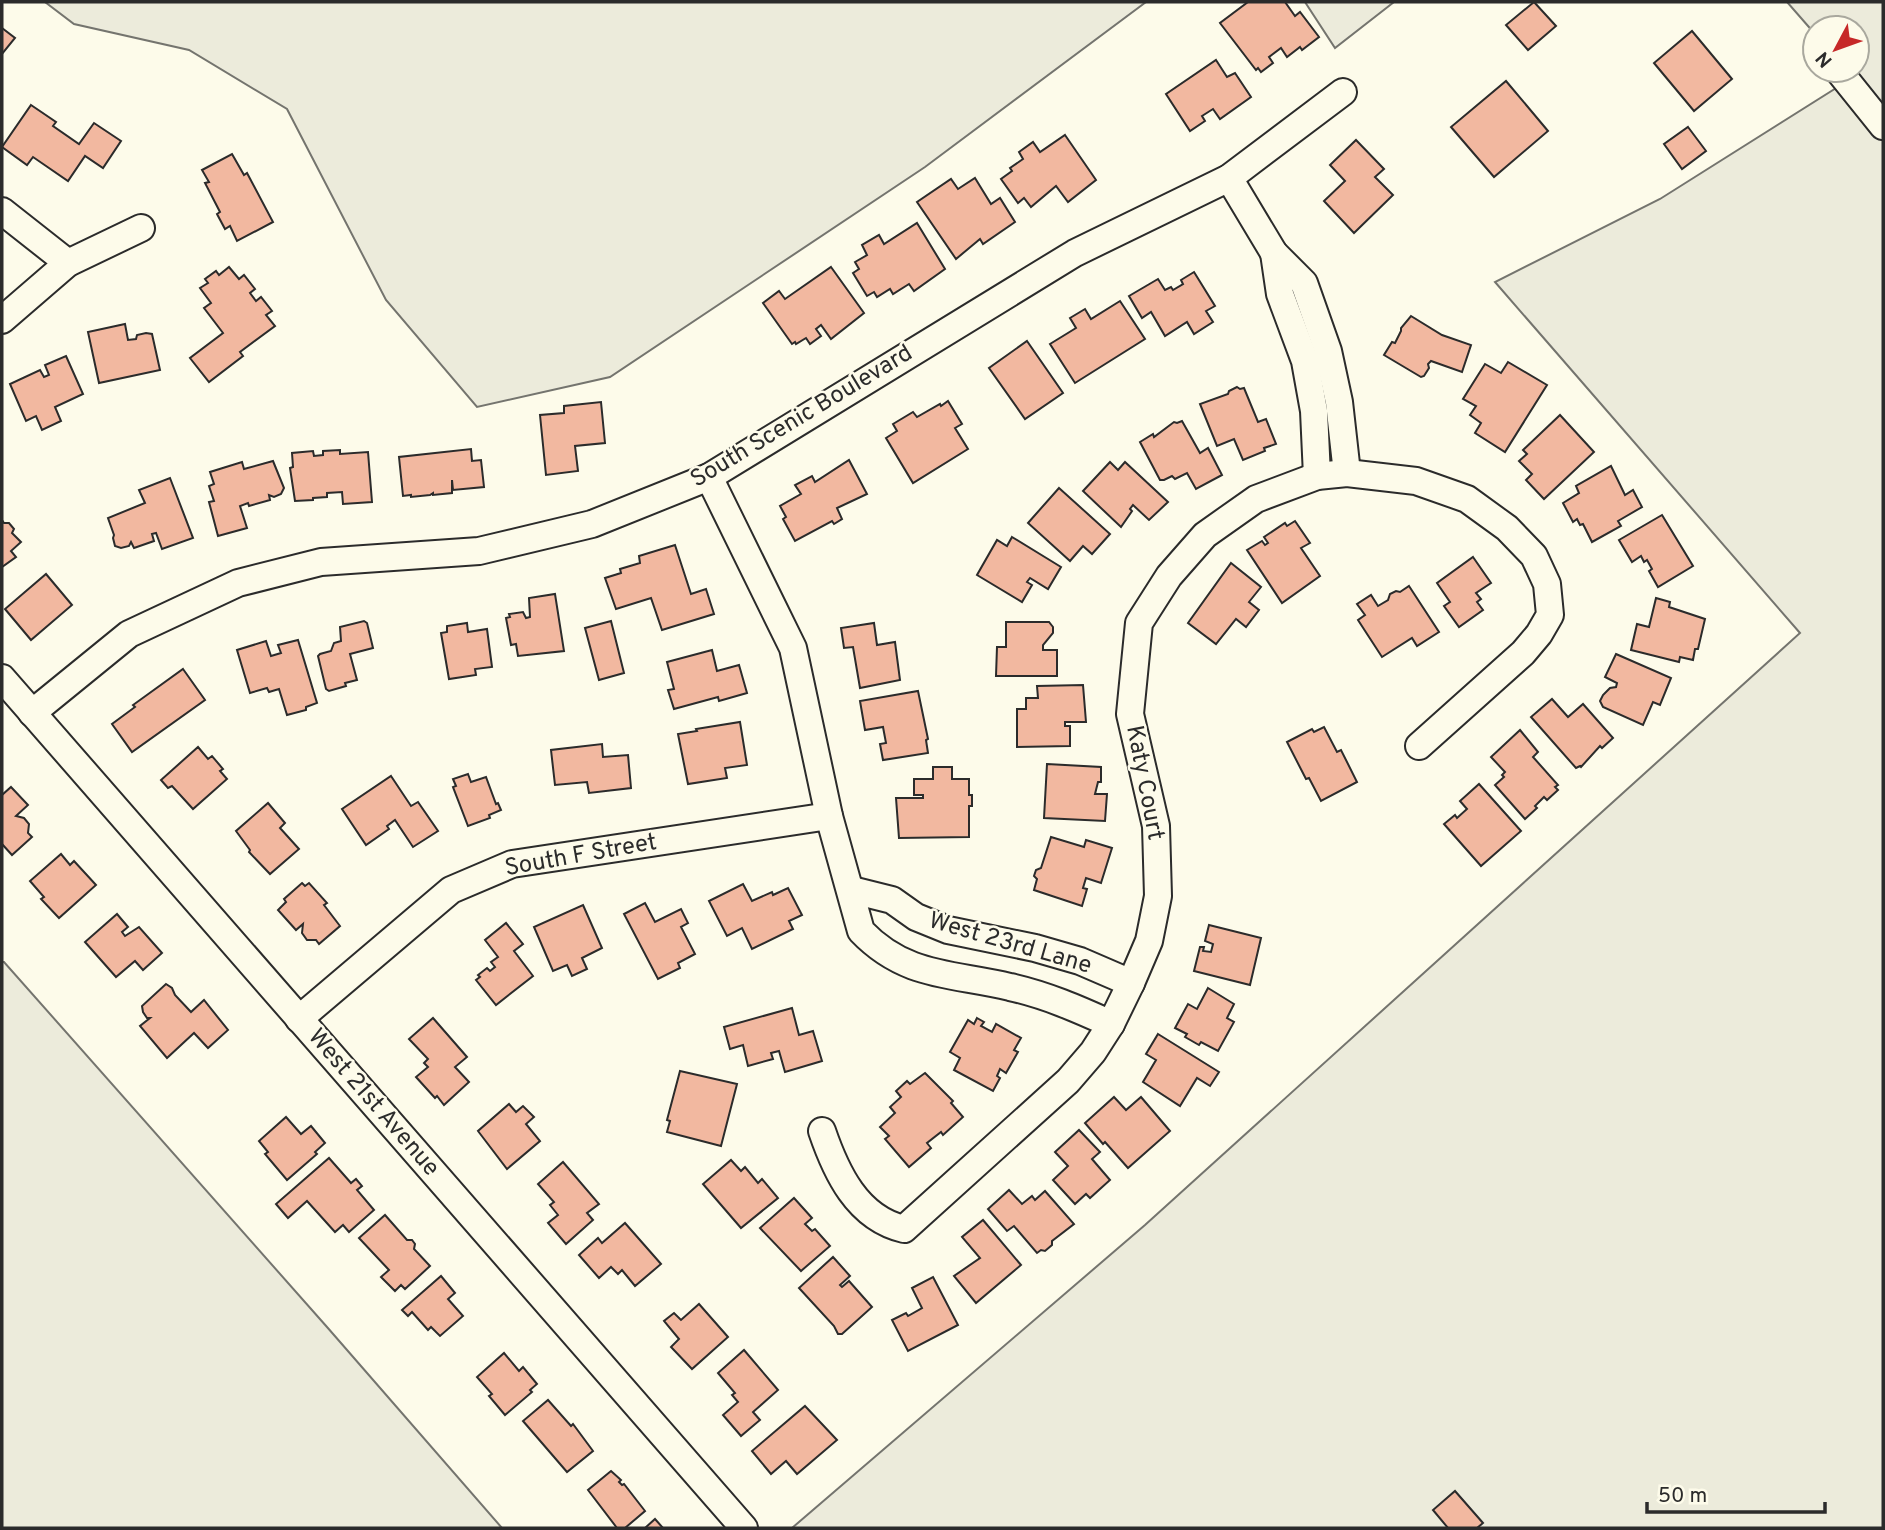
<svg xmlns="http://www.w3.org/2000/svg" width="1885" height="1530" font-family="Overpass,sans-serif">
<rect width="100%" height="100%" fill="#fdfbea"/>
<!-- green -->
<g fill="#ecebdb" stroke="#74746e" stroke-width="2">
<path d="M45,2H1146L925,167L610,377L477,407L386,300L287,109L189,50L74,24Z"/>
<path d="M1305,2H1394L1335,48Z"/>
<path d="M1787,2H1883V1528H792L1145,1225L1800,633L1495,282L1660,199L1852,78L1846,70H1857V28H1815V34Z"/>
<path d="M2,962H4L327,1327L502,1528H2Z"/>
</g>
<!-- building -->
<g fill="#f2b8a0" stroke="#2b2b2b" stroke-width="2">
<path d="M1248,2H1285L1295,16L1300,12L1319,37L1302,50L1300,47L1287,57L1281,48L1269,57L1273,63L1261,72L1258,68L1256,70L1220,23Z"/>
<path d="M1534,2L1556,26L1528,50L1506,25Z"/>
<path d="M2,28L15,38L2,54Z"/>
<path d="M1692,31L1732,79L1694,111L1654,63Z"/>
<path d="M1216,60L1227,77L1235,73L1251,97L1220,119L1213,109L1202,116L1205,121L1190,131L1166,94Z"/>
<path d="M1506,81L1548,131L1494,177L1451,127Z"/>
<path d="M31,105L56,122L53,126L79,144L94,123L121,141L103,168L85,156L68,181L33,157L27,165L2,147Z"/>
<path d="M1688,127L1706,151L1682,169L1664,144Z"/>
<path d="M1065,135L1096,180L1068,202L1056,186L1031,207L1024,198L1018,203L1001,179L1012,171L1010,168L1023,159L1019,152L1033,142L1040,152Z"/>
<path d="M1356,140L1384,169L1375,177L1393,195L1354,233L1324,201L1345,181L1330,165Z"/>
<path d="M232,154L244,175L247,173L273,222L237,241L230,226L225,229L217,214L220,212L205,183L209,182L202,170Z"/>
<path d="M975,178L991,204L1000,198L1015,222L983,244L980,239L956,259L917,202L951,179L958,189Z"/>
<path d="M917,223L945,269L914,291L909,284L893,294L890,289L877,297L874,292L867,296L853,273L859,269L855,262L867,255L862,245L879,235L884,244Z"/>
<path d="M229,267L239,279L244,275L255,289L250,293L256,301L261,297L272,311L266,315L275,326L240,352L243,356L209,382L190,358L223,333L204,308L211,303L200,288L208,283L205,279L216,271L219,275Z"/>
<path d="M831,267L864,313L831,339L821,325L816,329L821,336L810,344L806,338L796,344L795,342L792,344L763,303L779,291L785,299Z"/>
<path d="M1194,272L1215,306L1206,311L1213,322L1194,334L1187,322L1165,336L1151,312L1142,318L1129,296L1158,279L1165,290L1171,287L1173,290L1183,284L1181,280Z"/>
<path d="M1120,301L1145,339L1075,383L1050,344L1076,328L1070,318L1085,309L1091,319Z"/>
<path d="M1411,316L1442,335L1471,345L1462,372L1431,361L1428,364L1429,368L1424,376L1421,377L1384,355L1392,342L1395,343L1401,331V328Z"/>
<path d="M125,324L128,340L136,339L137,335L146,333L152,334L160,370L99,383L88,332Z"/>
<path d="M1027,341L1063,393L1025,419L989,368Z"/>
<path d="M66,356L83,394L55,407L61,421L42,430L36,416L26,421L10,384L40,370L44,377L49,375L45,365Z"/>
<path d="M1508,362L1547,385L1505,452L1475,433L1481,423L1470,415L1476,406L1463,399L1485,364L1501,373Z"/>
<path d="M1237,387L1240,389L1244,388L1258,422L1266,419L1276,444L1264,448L1265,451L1243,460L1234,439L1217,446L1200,404L1228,394L1229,391Z"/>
<path d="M948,401L962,424L955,428L968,449L913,483L886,438L897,431L893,424L913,412L917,417L940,404L941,406Z"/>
<path d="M601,402L605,443L575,446L578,471L546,475L540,415L564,413V406Z"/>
<path d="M1560,415L1594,452L1544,499L1526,480L1532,474L1519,461L1527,454L1523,450Z"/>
<path d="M1182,421L1200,453L1208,448L1222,475L1196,489L1187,473L1175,479L1172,476L1164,480H1160L1140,442L1153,434L1154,437L1174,422L1177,423Z"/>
<path d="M471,449L472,461L481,460L484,487L453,490L452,480V493L433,495V493L430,495L411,497V495L403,496L399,457Z"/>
<path d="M340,450V454L368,452L372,502L343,504L342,492L327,493V497L313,498V500L295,501L290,468L293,467L292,453L313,451L314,456L323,455V451Z"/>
<path d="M849,460L867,494L837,508L842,519L834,524L832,521L795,541L783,519L786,517L780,506L801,494L795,485L812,476L815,482Z"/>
<path d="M273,461L284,488L281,494L274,497L269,495L270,500L249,506L248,503L240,506L247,528L218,536L209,502L214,501L209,486L214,484L210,472L242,462L244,469Z"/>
<path d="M1110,462L1118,470L1125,462L1168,502L1149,520L1133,505L1130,509L1132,511L1121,527L1083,491Z"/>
<path d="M1611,466L1625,495L1633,490L1642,507L1618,521L1621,526L1592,542L1583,524L1580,525L1577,519L1573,522L1563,503L1579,493L1576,486Z"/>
<path d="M170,478L193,538L162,549L156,533L152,534L154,541L134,548L131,542L129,546L121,548L115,546L113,538L114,535L108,518L145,503L139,490Z"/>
<path d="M1059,488L1110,534L1092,554L1083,546L1070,561L1028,523Z"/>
<path d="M1662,515L1693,566L1658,587L1649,571L1652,569L1647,560L1644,562L1641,556L1632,562L1619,540Z"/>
<path d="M2,520L4,523H9L14,529L12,533L21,542L11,551L16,557L2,567Z"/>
<path d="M1295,521L1310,543L1301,548L1320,576L1282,603L1247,550L1262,541L1265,545L1268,543L1264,537L1285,523L1287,526Z"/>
<path d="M1012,537L1061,567L1048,589L1030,578L1027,582L1032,585L1022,602L977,575L997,540L1007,546Z"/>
<path d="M675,545L691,594L706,589L714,614L662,630L651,598L616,609L605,578L621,573L620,569L640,563L639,556Z"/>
<path d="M1473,557L1491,583L1476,593L1481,599L1477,602L1483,610L1459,627L1444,606L1450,602L1437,583Z"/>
<path d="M1231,563L1261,587L1249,602L1259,610L1246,627L1236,619L1216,644L1188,623Z"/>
<path d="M46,574L72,605L31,640L5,609Z"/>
<path d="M1409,586L1439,632L1417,646L1412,638L1382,657L1358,620L1365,615L1357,604L1371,595L1378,606L1388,600L1390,594L1396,591L1400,592Z"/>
<path d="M555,594L564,651L518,656L516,644L511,645L506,618L510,617L509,614L523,612L526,618L530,617L529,598Z"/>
<path d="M1656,598L1670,602L1669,607L1705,619L1698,649H1695L1693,660L1680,657L1679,662L1631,650L1637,624L1649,627Z"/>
<path d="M364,621L367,623L373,648L350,654L357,680L345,683L346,686L329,691L326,689L318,656L320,654L331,651L334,643L341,641L340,627Z"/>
<path d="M611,621L624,673L599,680L585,628Z"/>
<path d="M1006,622H1049L1053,627V633L1043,645V650H1057V676H996L997,647H1006Z"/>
<path d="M467,623L468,632L487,629L492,667L475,669L476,675L449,679L441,633L447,632V626Z"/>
<path d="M874,623L877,645L895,642L900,680L860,688L853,647L844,648L841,628Z"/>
<path d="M298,640L317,703L306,707V710L287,715L279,689L269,692L267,688L250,693L237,650L266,641L271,656L281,653L278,645Z"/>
<path d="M712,650L717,671L739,665L747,693L719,701L718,697L674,709L668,690L674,689L667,662Z"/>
<path d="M1616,654L1671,678L1660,705L1653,702L1643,725L1603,707L1600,701L1603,695L1610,688L1616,687L1617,683L1605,677Z"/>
<path d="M183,669L205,700L132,752L112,724L135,707L133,705Z"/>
<path d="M1083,685L1086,722H1065V726H1070V746L1017,747V709H1026V698H1038L1037,686Z"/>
<path d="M918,691L928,739L926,740L928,753L883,760L880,744L886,743L883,727L865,730L860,701Z"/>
<path d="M1552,699L1568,717L1583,704L1613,738L1602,748L1600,746L1581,767L1580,766L1576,768L1531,717Z"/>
<path d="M740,722L747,765L725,768L727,778L688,784L678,734L697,731L696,729Z"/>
<path d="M1324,727L1337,752L1341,750L1357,782L1321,801L1309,778L1306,779L1287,742L1312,729L1314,732Z"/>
<path d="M1520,730L1538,752L1533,757L1558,785L1555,787L1558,790L1547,800L1544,797L1535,806L1537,808L1525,819L1495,785L1504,777L1502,775L1505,772L1491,757Z"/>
<path d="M602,744L603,757L628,755L631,788L589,793L587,782L555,785L551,750Z"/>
<path d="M198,747L208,759L212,756L223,769L220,771L227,779L193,809L172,786L168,788L161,780Z"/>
<path d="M1047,764L1101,767V782H1098L1095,794H1107L1105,821L1044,818Z"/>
<path d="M933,767H952V779H969V795H972V806H969V837L899,838L896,798H923V795H914V779H933Z"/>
<path d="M468,774L471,782L486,777L496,804L498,803L501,810L489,815L490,818L468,826L453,787L456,786L453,779Z"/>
<path d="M391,776L411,806L418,802L438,831L413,847L395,820L387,826L389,829L366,845L342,809Z"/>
<path d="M1479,784L1521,831L1481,866L1444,824L1455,815L1457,818L1467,809L1460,801Z"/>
<path d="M11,787L28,805L16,816L24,818L29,824L28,833L32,837L12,855L2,844V795Z"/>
<path d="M268,803L285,823L280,828L299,849L270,874L249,852L250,850L236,831Z"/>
<path d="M1051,837L1084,847L1086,840L1112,848L1101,883L1086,878L1083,888L1087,889L1082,906L1034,890L1037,879L1034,876L1036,870L1041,868Z"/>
<path d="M61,854L70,865L74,861L96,885L59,918L41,899L44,897L30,881Z"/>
<path d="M302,883L305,886L309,883L327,903L324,905L340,926L319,944L316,940H307L302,933L303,924L296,930L278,910L286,902L284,899Z"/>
<path d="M743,884L752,901L772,892L773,895L788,888L802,915L789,921L793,929L752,949L742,928L727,936L709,901Z"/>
<path d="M645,903L655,922L681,909L688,923L681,927L695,954L678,963L680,968L658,979L624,914Z"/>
<path d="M583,905L602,948L582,958L587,969L572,976L567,965L553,971L534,927Z"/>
<path d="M117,914L128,927L122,932L125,936L139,927L162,953L143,970L135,961L116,977L85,942Z"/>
<path d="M506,923L523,944L514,951L533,976L496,1005L476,980L480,977L478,975L487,968L490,971L495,967L491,962L498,957L485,940Z"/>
<path d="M1209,925L1261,938L1250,985L1194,971L1200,947H1204L1203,951L1211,952L1213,944L1205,941Z"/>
<path d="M166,984L172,988L175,995L191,1012L204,1000L228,1030L208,1048L194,1033L167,1058L140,1026L150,1018H147L143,1012L142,1006Z"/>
<path d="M1208,988L1234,1004L1227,1018L1234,1022L1218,1051L1201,1042L1199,1045L1185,1037L1187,1034L1175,1028L1188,1004L1197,1009Z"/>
<path d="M792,1008L799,1035L813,1031L822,1061L785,1072L779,1051L771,1053L773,1059L748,1066L743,1045L730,1049L724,1027Z"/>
<path d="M433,1018L467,1057L455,1067L469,1082L444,1105L437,1096L435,1098L416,1077L428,1067L424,1063L428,1059L409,1039Z"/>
<path d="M977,1018L984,1022L981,1026L992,1032L996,1024L1021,1038L1014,1050L1018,1052L1006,1073L1000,1069L997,1076L1000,1078L993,1091L954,1070L960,1058L950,1052L968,1020L974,1024Z"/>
<path d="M1158,1034L1219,1072L1210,1086L1197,1078L1180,1106L1143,1082L1156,1060L1146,1054Z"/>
<path d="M680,1071L737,1084L721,1146L667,1132L670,1121L667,1120Z"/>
<path d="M925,1073L953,1101L951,1103L963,1117L943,1135L941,1132L927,1143L931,1148L909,1167L885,1139L889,1136L880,1127L895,1113L890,1107L901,1097L896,1091L907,1081L910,1084Z"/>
<path d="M1114,1097L1126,1110L1141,1097L1170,1131L1128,1168L1105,1142L1103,1144L1085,1123Z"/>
<path d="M509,1104L516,1112L523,1106L534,1117L526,1124L540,1141L507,1169L478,1131Z"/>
<path d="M286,1117L301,1134L311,1126L325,1143L315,1152L317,1154L287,1180L265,1154L268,1152L259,1141Z"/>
<path d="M1079,1130L1100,1152L1092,1159L1110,1180L1090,1198L1086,1194L1075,1204L1053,1180L1068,1166L1055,1152Z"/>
<path d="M329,1158L351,1183L356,1179L362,1186L357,1190L374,1210L349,1232L343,1225L335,1232L307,1201L288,1218L276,1204Z"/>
<path d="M731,1160L741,1171L745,1167L758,1183L762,1179L778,1198L741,1228L703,1184Z"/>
<path d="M563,1162L599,1204L587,1213L593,1220L566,1244L548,1223L558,1215L550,1205L554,1202L538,1184Z"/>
<path d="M1009,1190L1022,1204L1032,1196L1035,1200L1045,1191L1074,1224L1052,1241V1245L1045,1251L1041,1250L1037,1253L1014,1226L1007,1231L988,1209Z"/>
<path d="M794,1198L812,1218L805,1224L812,1231L815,1229L830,1246L801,1271L760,1228Z"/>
<path d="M385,1215L407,1240H412L415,1244L414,1249L430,1266L405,1289L401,1285L395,1291L381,1277L389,1270L359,1238Z"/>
<path d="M983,1220L1021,1265L976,1303L954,1276L980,1258L962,1237Z"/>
<path d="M625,1223L661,1264L635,1286L622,1270L618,1274L611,1267L599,1278L579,1255L598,1238L602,1243Z"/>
<path d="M833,1257L850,1276L840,1285L842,1287L849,1281L872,1307L842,1334H838L834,1326L799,1288Z"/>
<path d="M441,1276L455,1293L448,1299L463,1316L440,1336L431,1327L428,1330L412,1312L408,1316L402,1310Z"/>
<path d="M933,1277L958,1325L908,1351L892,1320L906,1313L908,1316L922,1308L912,1288Z"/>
<path d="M699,1304L728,1337L692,1369L671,1347L679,1339L664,1321L674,1313L681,1320Z"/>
<path d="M744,1350L778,1390L753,1412L760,1420L741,1436L723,1415L738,1402L732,1395L735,1393L718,1373Z"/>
<path d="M504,1353L519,1371L523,1367L537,1384L530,1390L532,1392L505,1415L489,1396L492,1394L477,1377Z"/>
<path d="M548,1400L571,1426L573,1424L593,1451L567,1472L523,1421Z"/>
<path d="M805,1406L837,1440L797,1474L786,1461L771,1474L752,1451Z"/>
<path d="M611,1471L621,1480L619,1482L622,1485L624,1484L645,1511L625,1528H617L588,1490Z"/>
<path d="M1455,1491L1483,1523L1477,1528H1448L1433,1510Z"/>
<path d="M655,1519L663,1528H645Z"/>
</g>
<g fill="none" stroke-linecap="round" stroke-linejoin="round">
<!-- minor casing -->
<g stroke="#2b2b2b" stroke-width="30">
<g id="minor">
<path d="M1838,70L1883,126"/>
<path d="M1229,178L1274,253L1304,283L1328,351L1339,402L1347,473"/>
<path d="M2,211L68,263"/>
<path d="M1274,253L1280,294L1305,361L1314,411L1317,476"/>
<path d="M2,320L68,263L141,228"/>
<path d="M709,477L793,648L829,816L861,931C906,978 953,973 1010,987C1046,995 1078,1009 1111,1024"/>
<path d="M2,678L744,1528"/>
<path d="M32,713L129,634L238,583L321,562L479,551L592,524L709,477L1075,253L1229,178L1343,92"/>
<path d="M852,890L892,900L916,917L948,930L1035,948L1080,961L1131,983"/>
<path d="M299,1019L451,890L512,864L829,816"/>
<path d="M822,1131C836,1172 857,1218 904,1229L1068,1081L1093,1052L1111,1024L1131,983L1149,941L1158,896L1156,826L1130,714L1139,623L1169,576L1205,535L1256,499L1317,476L1347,473L1416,481L1467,499L1507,528L1534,556L1547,584L1550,615L1539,634L1523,653L1419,746"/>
</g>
</g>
<!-- minor -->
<use href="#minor" stroke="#fdfbea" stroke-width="26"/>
</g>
<g text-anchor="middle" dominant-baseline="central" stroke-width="5" stroke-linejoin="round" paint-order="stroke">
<!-- street labels -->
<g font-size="24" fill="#2b2b2b" stroke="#fdfbea">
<text transform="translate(802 417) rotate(-31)">South Scenic Boulevard</text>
<text transform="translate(1144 783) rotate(79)">Katy Court</text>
<text transform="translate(581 856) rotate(-10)">South F Street</text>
<text transform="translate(1010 944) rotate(16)">West 23rd Lane</text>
<text transform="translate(373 1103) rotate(49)">West 21st Avenue</text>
</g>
</g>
<!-- border -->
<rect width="1885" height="1530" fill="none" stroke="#2b2b2b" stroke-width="7"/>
<!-- north arrow -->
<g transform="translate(1836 49) rotate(229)"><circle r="33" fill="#fdfbea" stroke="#a9a89e" stroke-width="2"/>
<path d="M0-5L12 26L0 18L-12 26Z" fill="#c62828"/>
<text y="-10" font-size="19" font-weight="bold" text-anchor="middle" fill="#2b2b2b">N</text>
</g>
<!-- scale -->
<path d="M1647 1502v10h178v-10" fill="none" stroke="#2b2b2b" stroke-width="3.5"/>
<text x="1658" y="1502" font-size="21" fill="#2b2b2b" stroke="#fdfbea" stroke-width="5" paint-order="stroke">50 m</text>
</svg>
